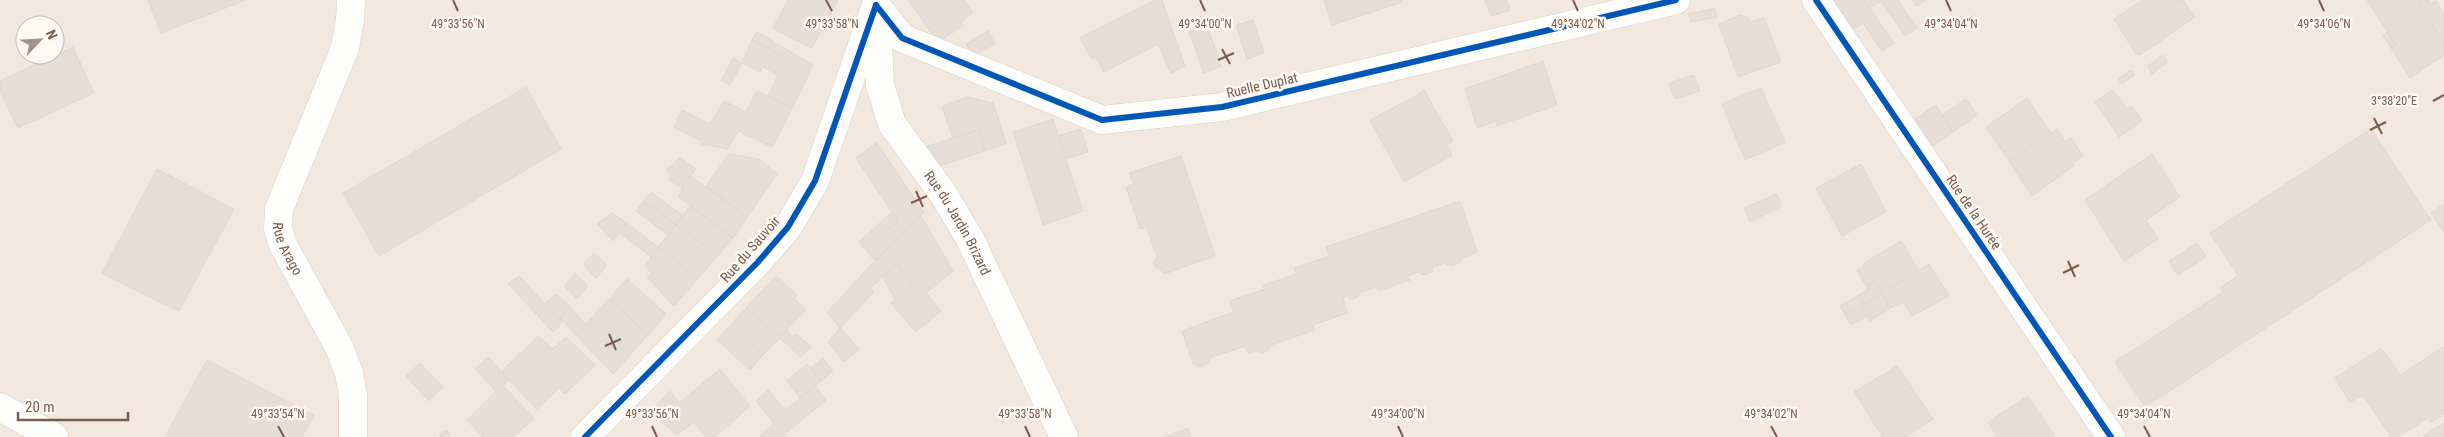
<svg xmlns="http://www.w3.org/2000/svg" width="2444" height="437" font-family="'Roboto Condensed',sans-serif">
<rect width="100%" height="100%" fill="#f9f5f0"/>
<!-- residential -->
<path fill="#f2e8de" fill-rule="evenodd" d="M0,0H2444V437H0ZM25,25H55V55H25Z"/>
<!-- building -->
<g fill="#e6ded7" stroke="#e2d8d2">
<path d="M148,0H246L161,33Z"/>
<path d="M788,0H838L812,48L773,28Z"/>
<path d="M908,0H964L973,13L961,22L964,25L938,42Z"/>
<path d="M1155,0H1162L1185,66L1171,73L1158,44L1104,72L1095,57L1092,59L1080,38Z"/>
<path d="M1324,0H1402L1403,2L1332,25Z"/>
<path d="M1485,0H1507L1510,10L1491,16Z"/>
<path d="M1830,0H1864L1894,43L1882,51L1863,23L1851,31Z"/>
<path d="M1866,0H1880L1881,1L1869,8L1865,1Z"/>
<path d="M1898,0L1917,28L1905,36L1880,0Z"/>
<path d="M1912,0H1926L1916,6Z"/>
<path d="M2183,0L2195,17L2140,55L2136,54L2114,19L2142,0Z"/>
<path d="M2367,0H2417L2444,44V55L2410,78L2391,48L2396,45Z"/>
<path d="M2417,0H2429L2431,4L2436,1L2444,14V44Z"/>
<path d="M1715,8L1717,17L1691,22L1688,14Z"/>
<path d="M1740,15L1748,17L1750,22L1764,18L1781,62L1738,77L1719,24Z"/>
<path d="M1253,20L1264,53L1247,59L1236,25Z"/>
<path d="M1207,26L1221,66L1204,73L1189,32Z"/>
<path d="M988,31L995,44L973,55L966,44Z"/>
<path d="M757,32L813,65L810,71L752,40Z"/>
<path d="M2387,32L2396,45L2391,48L2383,35Z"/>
<path d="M752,40L810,71L792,108L768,96L778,75L762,66L760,72L742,63Z"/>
<path d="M73,47L94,93L18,128L0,91V81Z"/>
<path d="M2163,55L2167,62L2152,74L2148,66Z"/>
<path d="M733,58L742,63L730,85L721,81Z"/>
<path d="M1543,61L1557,105L1497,126L1496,121L1477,128L1465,89Z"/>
<path d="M2131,70L2135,75L2122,84L2118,79Z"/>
<path d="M1694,75L1700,91L1675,99L1669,83Z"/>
<path d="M526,87L561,149L379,256L343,193Z"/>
<path d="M1761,88L1785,142L1745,160L1722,104Z"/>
<path d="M1425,90L1430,101L1425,104L1419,94Z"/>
<path d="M2113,90L2127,109L2132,106L2142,121L2119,137L2095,102Z"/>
<path d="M757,91L792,108L772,147L738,131L728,149L701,144V141L674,127L682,110L710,124L724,101L746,112Z"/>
<path d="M1419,94L1425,104L1430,101L1453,141L1447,145L1452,155L1404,182L1370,120Z"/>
<path d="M967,97L993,103L1006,143L985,151L979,130L953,138L942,107Z"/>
<path d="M2027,98L2051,133L2009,161L1986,127Z"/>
<path d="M1966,99L1977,115L1953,132L1942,115Z"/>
<path d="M1936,105L1953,132L1931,147L1912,121Z"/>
<path d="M1053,119L1083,211L1043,225L1013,132Z"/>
<path d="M1081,129L1088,152L1066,159L1058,136Z"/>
<path d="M2057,129L2065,142L2071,138L2083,156L2072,163L2074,166L2032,196L2009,161Z"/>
<path d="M2371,129L2431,220L2145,407L2115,362L2223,292L2220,288L2238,275L2210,233Z"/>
<path d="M979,130L985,151L926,170L900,133L918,136L925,147Z"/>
<path d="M877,143L924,213L875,261L859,242L870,232L877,239L898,221L856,158Z"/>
<path d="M729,154L759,159L777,174L747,217L706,186Z"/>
<path d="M2152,154L2180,197L2146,220L2158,239L2124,261L2085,200Z"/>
<path d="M1181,156L1215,256L1164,274L1162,270L1155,267L1153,263L1157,257L1147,227L1140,229L1126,187L1134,184L1129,173Z"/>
<path d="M680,158L696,169L688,179L671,166Z"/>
<path d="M1861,164L1886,212L1842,236L1816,188Z"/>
<path d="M671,166L688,179L691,176L747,217L733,238L678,196L683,189L669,179L671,175L666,170Z"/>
<path d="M157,169L234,209L179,311L102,273Z"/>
<path d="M651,192L682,215L676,225L644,201Z"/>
<path d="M1777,194L1782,206L1750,222L1744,208Z"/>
<path d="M644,201L676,225L668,235L636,211Z"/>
<path d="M1460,201L1477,252L1462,258L1459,263L1451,266L1445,263L1433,267L1432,272L1423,275L1419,272L1408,276L1410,280L1378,291L1376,287L1361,292L1358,297L1351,300L1347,296L1343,298L1347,313L1313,325L1315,330L1271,345L1267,351L1263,353L1256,350L1248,353L1245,346L1209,358L1208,363L1201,367L1193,364L1182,331L1234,312L1230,301L1265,289L1263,285L1297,274L1294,268L1329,256L1326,247Z"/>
<path d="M2444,204V232L2431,213Z"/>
<path d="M690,206L733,238L718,256L676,225Z"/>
<path d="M892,212L898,221L877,239L870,232Z"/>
<path d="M612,213L627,223L613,241L597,224Z"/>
<path d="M921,216L953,271L926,293L941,311L916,332L891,303L911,287L898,264L870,288L874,292L840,328L827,313L869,267Z"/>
<path d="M627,223L658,247L651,257L620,233Z"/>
<path d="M676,225L718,256L698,278L658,247Z"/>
<path d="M1901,241L1919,271L1882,293L1876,282L1866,286L1857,270L1863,267L1864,263Z"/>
<path d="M2197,243L2206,257L2178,275L2169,261Z"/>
<path d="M658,247L698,278L674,306L647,277L652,273L645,266Z"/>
<path d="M594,253L607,265L596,278L583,264Z"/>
<path d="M898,264L911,287L895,300L883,277Z"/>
<path d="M1929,264L1949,296L1912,316L1903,302L1890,308L1882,293Z"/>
<path d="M575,274L588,286L577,299L564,286Z"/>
<path d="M519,276L548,307L538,316L508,284Z"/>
<path d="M776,276L797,295L780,314L791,325L780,338L746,308Z"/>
<path d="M627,279L666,314L648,335L609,299Z"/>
<path d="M1876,282L1882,293L1864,304L1859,295L1867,289L1866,286Z"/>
<path d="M1882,293L1890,308L1870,321L1861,306Z"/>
<path d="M556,294L570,307L560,318L545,304Z"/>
<path d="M1859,295L1864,304L1845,315L1840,306Z"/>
<path d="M794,298L806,310L791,325L780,314Z"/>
<path d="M609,299L648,335L631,354L591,318Z"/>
<path d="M1861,306L1867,316L1851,325L1845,315Z"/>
<path d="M548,307L563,322L553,332L538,316Z"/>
<path d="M570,307L586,324L576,335L560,318Z"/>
<path d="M746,308L767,326L751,344L763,355L750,370L717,340Z"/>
<path d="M591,318L631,354L613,374L576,335Z"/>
<path d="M767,326L780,338L763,355L751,344Z"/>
<path d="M840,328L859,349L844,362L828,342Z"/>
<path d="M787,330L793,336L797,334L811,347L801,357L780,338Z"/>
<path d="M538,336L553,349L566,337L595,365L565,394L559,388L537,409L501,372Z"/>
<path d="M2444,347V414L2431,422L2428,418L2397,437H2391L2363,395L2350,402L2335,378L2381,348L2400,375Z"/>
<path d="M488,357L509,380L503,386L534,418L514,437H483L467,420L496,391L475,369Z"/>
<path d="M823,358L833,371L821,381L811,368Z"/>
<path d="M207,360L314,415L302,437H165Z"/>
<path d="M420,363L443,387L429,401L406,376Z"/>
<path d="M807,364L821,381L800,398L787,381Z"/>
<path d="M1897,366L1933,419L1906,437H1883L1854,392Z"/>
<path d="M720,369L750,406L715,437H706L694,422L677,435L650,412L670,391L679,403Z"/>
<path d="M815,386L826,400L784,435L772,421Z"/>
<path d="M768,390L785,410L772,421L756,401Z"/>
<path d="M2028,396L2055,437H1997L1988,422Z"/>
<path d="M774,423L786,437H759Z"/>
<path d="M2444,423V437H2422Z"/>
<path d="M1188,428L1191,437H1165Z"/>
<path d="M446,430L452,437H438Z"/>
</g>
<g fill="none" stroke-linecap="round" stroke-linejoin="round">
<!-- minor casing -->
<g stroke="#d7d1cb" stroke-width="29">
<g id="minor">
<path id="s1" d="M351,0L350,20L345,48L279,209L278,228L283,245L339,347L349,373L353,396V437"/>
<path d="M1816,0L2111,437"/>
<path d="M876,5L902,38L1102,120L1222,107L1676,0"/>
<path id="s2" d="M877,19L880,85L892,124L944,195L970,239L1064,437"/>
<path d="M0,407L54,437"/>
<path d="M585,437L758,262L788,227L815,181L876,5"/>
</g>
</g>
<!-- minor -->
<use href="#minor" stroke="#fefefd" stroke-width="28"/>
<!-- cycleway casing -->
<g stroke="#fffaf3" stroke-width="9">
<g id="cycleway">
<path d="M1816,0L2111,437"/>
<path d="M876,5L902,38L1102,120L1222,107L1676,0"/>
<path d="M585,437L758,262L788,227L815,181L876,5"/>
</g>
</g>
<!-- cycleway -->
<use href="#cycleway" stroke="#0057b8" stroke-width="6"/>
</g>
<!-- ticks -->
<path fill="none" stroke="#7a5c4d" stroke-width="2" d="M453,0L458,11M826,0L832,11M1200,0L1205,11M1573,0L1578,11M1946,0L1951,11M2319,0L2324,11M1222,49L1230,64M1218,60L1234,53M2433,101L2444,95M2374,118L2382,134M2370,130L2386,122M916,191L923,207M911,203L927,196M2068,261L2075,277M2063,273L2079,265M609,334L616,350M605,346L621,339M278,426L284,437M652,426L657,437M1025,426L1030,437M1398,426L1403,437M1771,426L1777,437M2144,426L2150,437"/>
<g text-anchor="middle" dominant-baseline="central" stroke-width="5" stroke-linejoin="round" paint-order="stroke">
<!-- street labels -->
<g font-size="14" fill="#7a5c4d" stroke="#fffaf3">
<text transform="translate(1262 85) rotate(-13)">Ruelle Duplat</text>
<text transform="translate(1974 212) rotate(56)">Rue de la Hurée</text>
<text stroke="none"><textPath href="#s2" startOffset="226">Rue du Jardin Brizard</textPath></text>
<text stroke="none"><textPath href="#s1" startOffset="264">Rue Arago</textPath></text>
<text transform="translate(750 249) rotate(-49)">Rue du Sauvoir</text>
</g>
</g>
<g font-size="12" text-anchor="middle" fill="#7a5c4d" stroke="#fffaf3" stroke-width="5" stroke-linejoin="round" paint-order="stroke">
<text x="458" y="28">49°33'56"N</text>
<text x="832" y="28">49°33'58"N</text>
<text x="1205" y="28">49°34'00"N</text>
<text x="1951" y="28">49°34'04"N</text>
<text x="2324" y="28">49°34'06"N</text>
<text x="1578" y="28">49°34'02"N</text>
<text x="2394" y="105">3°38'20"E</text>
<text x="278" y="418">49°33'54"N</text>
<text x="652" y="418">49°33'56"N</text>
<text x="1025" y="418">49°33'58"N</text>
<text x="1398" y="418">49°34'00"N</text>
<text x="1771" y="418">49°34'02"N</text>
<text x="2144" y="418">49°34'04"N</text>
</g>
<!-- north arrow -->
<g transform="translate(40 40) rotate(65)"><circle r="24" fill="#fffaf3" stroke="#cabbb1"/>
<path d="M0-4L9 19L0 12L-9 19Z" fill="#a69286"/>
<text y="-8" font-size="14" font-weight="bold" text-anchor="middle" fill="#7a5c4d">N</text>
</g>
<!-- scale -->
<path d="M18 412v8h110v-8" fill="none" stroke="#7a5c4d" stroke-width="2.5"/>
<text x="25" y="412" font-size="15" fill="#7a5c4d" stroke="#fffaf3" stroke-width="4" paint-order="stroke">20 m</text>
</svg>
